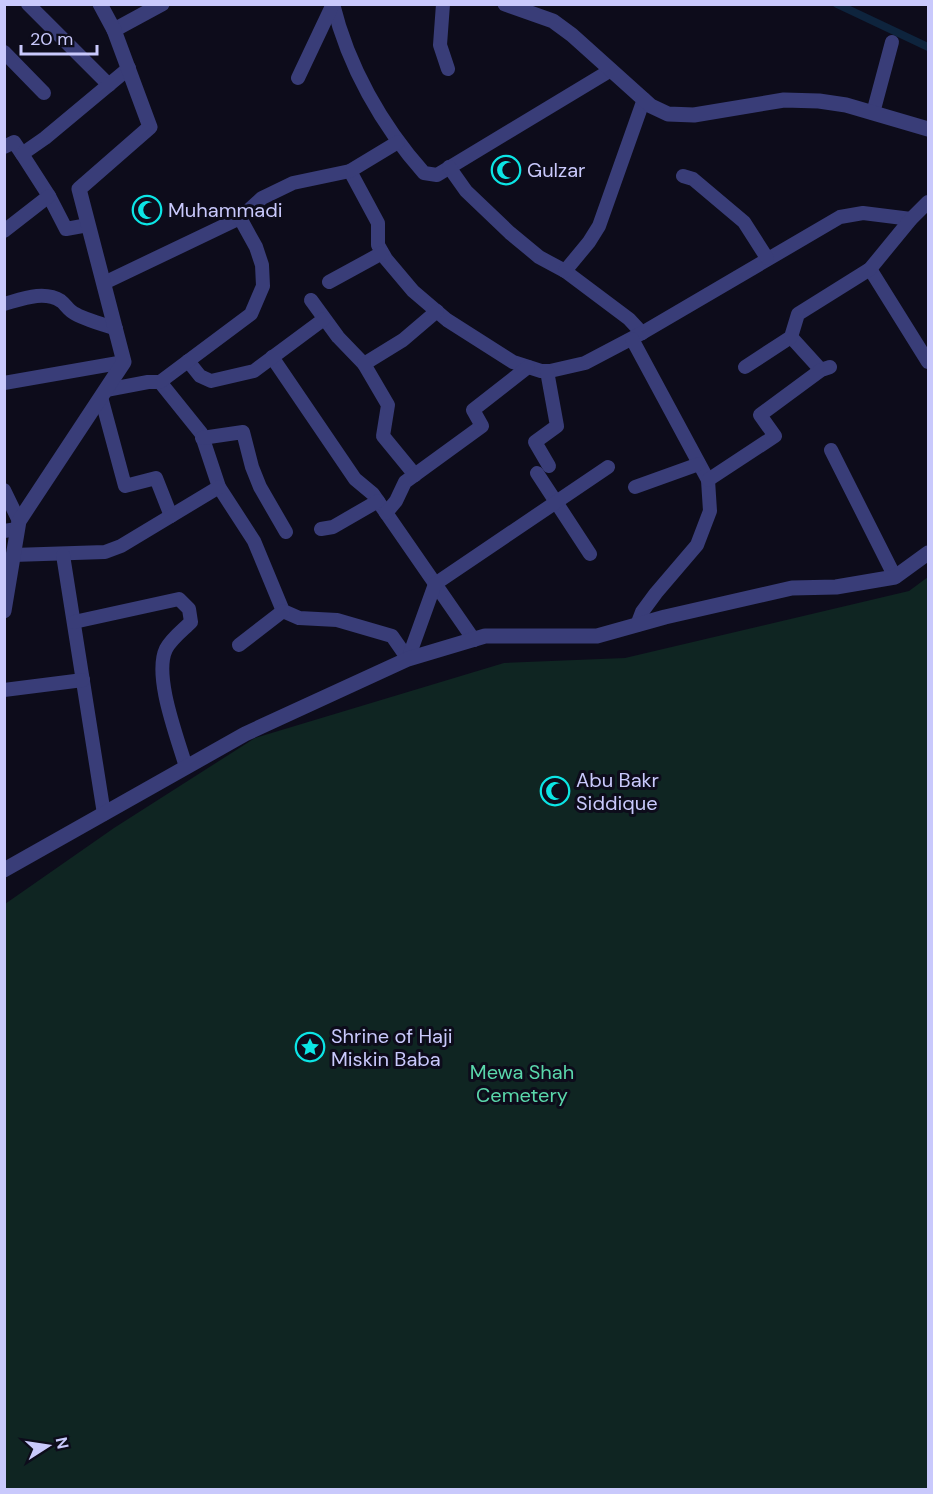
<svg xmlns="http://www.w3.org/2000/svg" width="933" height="1494" font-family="'DM Sans',sans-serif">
<rect width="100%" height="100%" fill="#0d0c1b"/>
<!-- green -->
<path fill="#0f2522" d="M928,577V1489H5V904L114,828L255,738L504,663L625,658L909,591Z"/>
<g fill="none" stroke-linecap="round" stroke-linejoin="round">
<!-- stream -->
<path stroke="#0e243d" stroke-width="8" d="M837,4L928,47"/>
<!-- lane -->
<g stroke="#393d78" stroke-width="14">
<path d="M28,4L109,85"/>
<path d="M333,4C348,66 382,126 424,173L437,175L611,70"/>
<path d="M443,4L440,45L448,69"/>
<path d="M4,52L44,93"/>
<path d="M298,78L333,4"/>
<path d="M873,113L892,42"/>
<path d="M4,147L14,142L22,154"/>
<path d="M449,167L466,191L510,233L539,257L565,271L629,319L642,333"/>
<path d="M350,171L378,223V245L386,259L413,291L447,320L513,362L541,371H550L585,363L642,333L840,217L863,213L911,219"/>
<path d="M683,176L693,179L744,222L767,258"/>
<path d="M88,225L66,229L49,196L22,154L45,138L129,68"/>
<path d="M4,231L49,196"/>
<path d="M870,269L928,362"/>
<path d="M565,271L589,242L599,226L644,99"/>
<path d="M329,282L382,253"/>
<path d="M104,283L240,218L262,198L293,183L350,171L398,142"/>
<path d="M311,300L338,337L364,364"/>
<path d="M4,304C22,299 44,290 61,301C65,304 67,308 71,311C80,319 104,324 116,329"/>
<path d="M791,337L821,370"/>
<path d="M632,339L708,480L710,511L697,545L656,593L642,612L637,625"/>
<path d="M272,357L355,479L373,494L474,640"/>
<path d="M188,361L200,376L211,381L254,371L324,319"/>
<path d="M745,367L791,337L798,314L870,269L911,219L928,202"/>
<path d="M547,371L557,426L535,442L549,466"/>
<path d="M160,382L201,433L219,487L254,541L283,611L299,618L337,620L392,636L408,659"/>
<path d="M4,383L124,362"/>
<path d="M106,390L148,382H160L251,314L263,286L262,265L256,247L240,218"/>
<path d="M101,397L125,486L156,478L171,516"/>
<path d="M202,438L243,432L252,467L260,487L286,532"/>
<path d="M831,450L895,577"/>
<path d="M537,473L590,554"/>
<path d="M415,475L383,436L388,405L364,364L403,340L437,311"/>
<path d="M708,480L775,436L760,415L821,370L830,367"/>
<path d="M635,487L699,464"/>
<path d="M4,490L19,521"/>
<path d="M386,513L396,501L405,482L482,426L473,410L528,367"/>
<path d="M321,529L333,527L378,501"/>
<path d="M4,531L17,529"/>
<path d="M13,555L105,552L121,546L219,487"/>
<path d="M63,555L104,814"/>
<path d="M74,622L179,599L189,609L191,622C183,630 171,639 166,649C153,676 178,739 186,767"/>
<path d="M239,645L283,611"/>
<path d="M408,659L435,584L608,467"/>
<path d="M4,690L83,680"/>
</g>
<!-- street -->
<g stroke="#393d78" stroke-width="15">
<path d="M505,4L553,21L572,35L651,106L668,114L694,115L784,100L819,101L846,105L928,129"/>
<path d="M114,30L162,4"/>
<path d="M4,611L19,521L124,362L79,189L150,127L114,30L100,4"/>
<path d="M4,870L245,734L408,659L485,636H597L665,617L792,588L836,587L895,577L928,553"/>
</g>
</g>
<!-- icons -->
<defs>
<g id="mosque-ring" transform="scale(1.5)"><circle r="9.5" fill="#0d0c1b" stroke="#0ce5e5" stroke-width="1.5"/><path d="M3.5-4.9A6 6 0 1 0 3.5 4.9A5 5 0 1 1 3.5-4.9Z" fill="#0ce5e5"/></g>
<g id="sight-ring" transform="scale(1.5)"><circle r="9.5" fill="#0d0c1b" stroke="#0ce5e5" stroke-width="1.5"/><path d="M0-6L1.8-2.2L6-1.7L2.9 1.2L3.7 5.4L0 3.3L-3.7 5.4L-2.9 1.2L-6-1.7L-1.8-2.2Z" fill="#0ce5e5"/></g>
</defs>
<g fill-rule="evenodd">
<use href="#mosque-ring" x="506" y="170"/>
<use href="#mosque-ring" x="147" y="210"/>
<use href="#mosque-ring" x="555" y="791"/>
<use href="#sight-ring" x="310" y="1047"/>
</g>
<g text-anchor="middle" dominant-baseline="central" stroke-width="6" stroke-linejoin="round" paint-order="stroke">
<!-- poi labels -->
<g font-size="20" fill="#c9c9fc" stroke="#0d0c1b" text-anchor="start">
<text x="527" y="170">Gulzar</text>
<text x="168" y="210">Muhammadi</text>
<text x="576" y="780">Abu Bakr<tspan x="576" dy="23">Siddique</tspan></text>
<text x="331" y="1036">Shrine of Haji<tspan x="331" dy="23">Miskin Baba</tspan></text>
</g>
<!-- park labels -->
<g font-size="20" fill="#5ad7ab" stroke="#0d0c1b">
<text x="522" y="1072">Mewa Shah<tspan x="522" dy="23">Cemetery</tspan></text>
</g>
</g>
<!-- border -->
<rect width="933" height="1494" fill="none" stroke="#c9c9fc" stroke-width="12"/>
<!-- north arrow -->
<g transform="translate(48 1446) rotate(78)" stroke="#0d0c1b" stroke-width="4.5" paint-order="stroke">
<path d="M0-4.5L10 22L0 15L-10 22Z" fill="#c9c9fc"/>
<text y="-9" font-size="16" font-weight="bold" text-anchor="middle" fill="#c9c9fc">N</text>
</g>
<!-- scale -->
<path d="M21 45v9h76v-9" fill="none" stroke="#c9c9fc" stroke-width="3"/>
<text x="30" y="45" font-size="18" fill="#c9c9fc" stroke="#0d0c1b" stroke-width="4.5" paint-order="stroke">20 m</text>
</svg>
